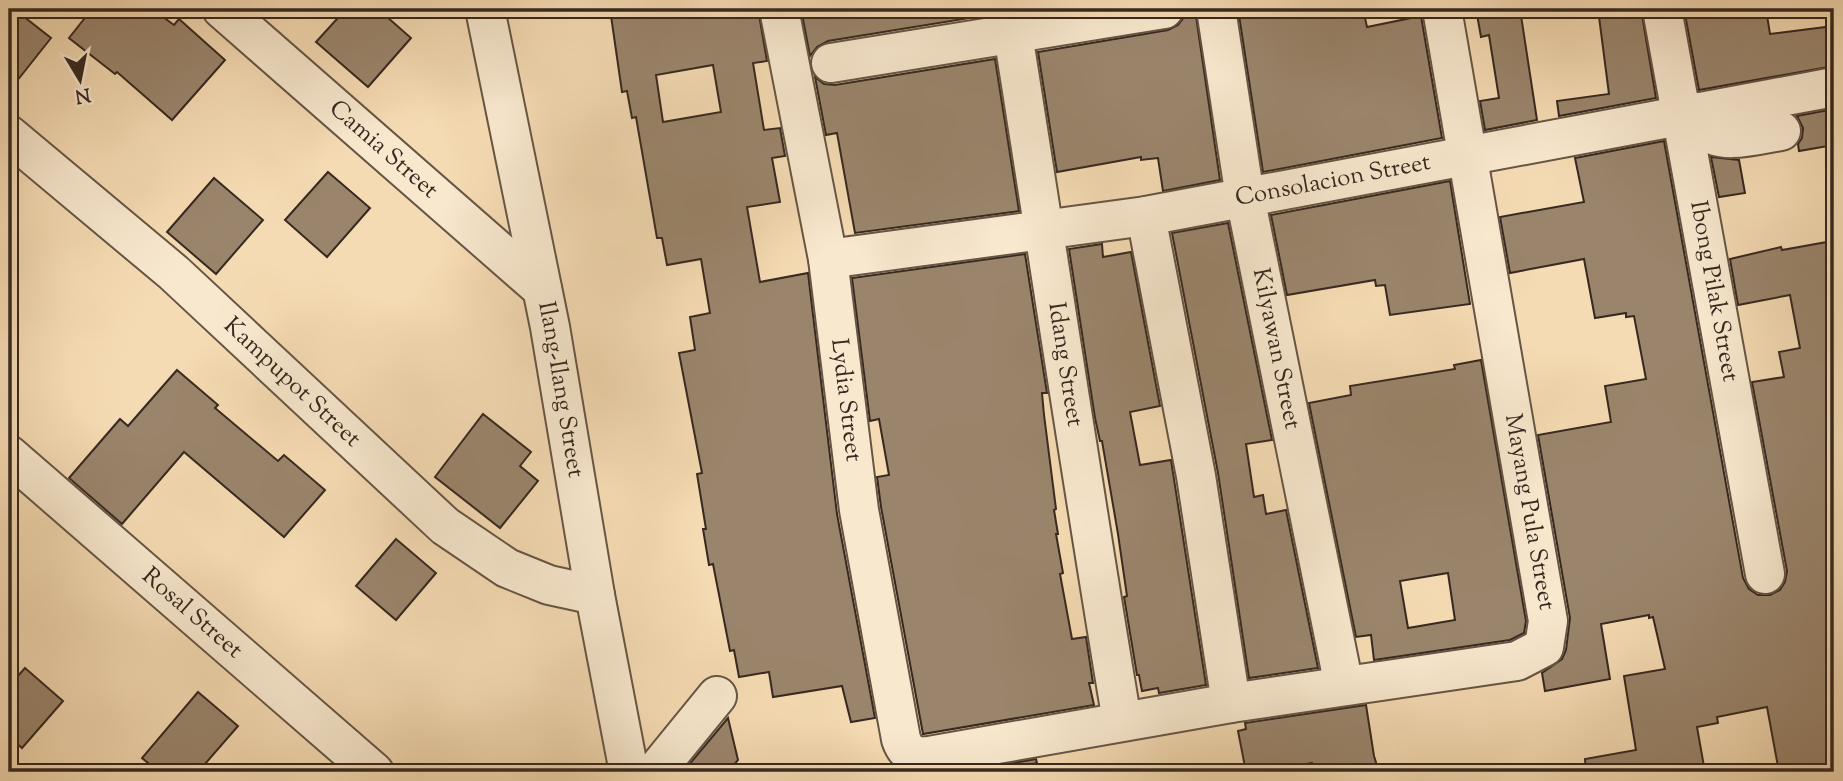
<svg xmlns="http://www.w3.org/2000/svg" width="1843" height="781" font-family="'Sorts Mill Goudy',serif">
<rect width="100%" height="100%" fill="#f5dbb3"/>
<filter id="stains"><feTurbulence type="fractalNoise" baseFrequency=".00286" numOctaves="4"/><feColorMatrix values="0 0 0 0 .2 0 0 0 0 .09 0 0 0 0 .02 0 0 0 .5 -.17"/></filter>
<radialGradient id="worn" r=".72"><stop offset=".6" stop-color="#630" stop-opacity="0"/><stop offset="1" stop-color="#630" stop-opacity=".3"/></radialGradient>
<!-- building -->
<g fill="#9a856c" stroke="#372820" stroke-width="2" fill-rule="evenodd">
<path d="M9,9H14L51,38L9,91Z"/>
<path d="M92,9H152L174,25L179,19L225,60L172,120L117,72L115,74L69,38Z"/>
<path d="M346,9H378L411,38L368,87L316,42Z"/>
<path d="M610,9H758L767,61L753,63L764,130L780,128L785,156L772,158L780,202L747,207L760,282L808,273L837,514L875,718L851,722L842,686L773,697L769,672L739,677L734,650L730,651L713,564L709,565L703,529H706L697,474L702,473L679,353L695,350L690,317L710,313L701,259L667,265L662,238H657L636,117L632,118L627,91L622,92ZM713,65L721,112L663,122L656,75Z"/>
<path d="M801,9H988V15L828,41L817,47L810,56Z"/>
<path d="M1185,9H1195L1220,180L1163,191L1158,158L1141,160V157L1057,172L1038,52L1168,30L1178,25L1184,17Z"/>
<path d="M1238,9H1363L1367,27L1421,16L1442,138L1263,172Z"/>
<path d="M1476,9H1520L1537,120L1485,130L1480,101L1499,98L1489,35L1481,37Z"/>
<path d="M1598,9H1641L1656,98L1559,116L1557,101L1609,94Z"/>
<path d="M1684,9H1766L1770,34L1834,26V66L1699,90Z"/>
<path d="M995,59L1019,211L855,233L837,133L826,135L815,77L824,84L835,85Z"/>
<path d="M1834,109V145L1799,151L1798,144L1802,138L1803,128L1797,116Z"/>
<path d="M1664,141L1743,578L1749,589L1758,595H1770L1780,590L1785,582L1787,571L1752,382L1784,377L1779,352L1800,348L1790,295L1738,305L1730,259L1781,247L1782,250L1827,242L1834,282V772H1779L1767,707L1717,717L1718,723L1697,727L1705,772H1586L1585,759L1636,750L1624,676L1665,669L1653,617L1649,618V615L1601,624L1610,679L1545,691L1542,673L1562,659L1566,650L1570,618L1538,435L1611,422L1605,386L1646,379L1634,316L1626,317V313L1595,318L1584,259L1510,273L1500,217L1584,202L1575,158Z"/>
<path d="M1711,157L1739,160L1745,193L1719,197Z"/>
<path d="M328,172L370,208L327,257L285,220Z"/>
<path d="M214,178L263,220L216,274L167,232Z"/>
<path d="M1450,181L1470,304L1390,315L1385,285L1376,286L1375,280L1287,295L1271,215Z"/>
<path d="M1228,223L1272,440L1246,444L1254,497L1263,495L1266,514L1286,510L1318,668L1249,678L1218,473L1172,233Z"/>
<path d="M1102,244L1103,257L1131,252L1160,406L1130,412L1140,465L1171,460L1206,685L1159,693L1158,688L1142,691L1139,675H1137L1124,597L1127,596L1118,534L1102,441H1100L1095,418L1069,249Z"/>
<path d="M1025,254L1047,393H1042L1044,415L1056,509L1054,510L1058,534H1056L1063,573L1060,574L1072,639L1086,637L1093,683H1089L1094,705L923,734L881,507L877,477L889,475L879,419L870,421L852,278Z"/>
<path d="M1481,360L1526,621L1524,633L1510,640L1374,660L1371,635L1356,637L1309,403L1351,395L1350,386L1455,369L1454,365ZM1448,573L1455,620L1408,628L1400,581Z"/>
<path d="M177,370L218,405L215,408L278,461L284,455L325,490L284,537L184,452L122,524L69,478L120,419L128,426Z"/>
<path d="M483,414L531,452L520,466L538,481L500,528L435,477Z"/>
<path d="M396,539L436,573L396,620L356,586Z"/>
<path d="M25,668L63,701L22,748L9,737V686Z"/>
<path d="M198,692L238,726L198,772H159L142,758Z"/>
<path d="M1366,705L1374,756L1379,772H1315L1312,763L1263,772H1246L1238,731L1246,729L1245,723Z"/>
<path d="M728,718L738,760L728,772H683Z"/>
<path d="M1036,759L1037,763L999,772H963Z"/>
</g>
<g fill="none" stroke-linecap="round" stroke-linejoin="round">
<!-- minor casing -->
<g stroke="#665545" stroke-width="42">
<g id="minor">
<path id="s1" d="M222,9L542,289"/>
<path id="s2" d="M485,9L550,327L595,595L629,772"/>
<path id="s3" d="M779,9L828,259L859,510L901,739C906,754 914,757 929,756L1231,703L1517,661L1544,647L1548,621L1442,9"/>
<path id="s4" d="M1009,9C1047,246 1082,484 1122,721"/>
<path id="s5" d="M1216,9L1245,197L1344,686"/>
<path id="s6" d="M1662,9L1765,574"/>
<path d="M831,63L1164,9"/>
<path d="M1697,112C1699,117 1701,124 1704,128C1718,147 1761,134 1781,131"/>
<path id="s7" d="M9,135L174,273L445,526L507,568L549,585L595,595"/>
<path d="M1146,216L1196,476L1231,703"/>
<path id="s8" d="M828,259L1146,216L1834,87"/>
<path id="s9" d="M9,455L374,772"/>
<path d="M655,772L717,696"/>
</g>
</g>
<!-- minor -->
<use href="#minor" stroke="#f8e8ce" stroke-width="38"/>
</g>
<g text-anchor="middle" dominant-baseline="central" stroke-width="5" stroke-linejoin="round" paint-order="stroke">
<!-- street labels -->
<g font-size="24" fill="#372820" stroke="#f8e8ce">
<text stroke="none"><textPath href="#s1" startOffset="214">Camia Street</textPath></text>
<text stroke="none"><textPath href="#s8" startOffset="511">Consolacion Street</textPath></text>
<text stroke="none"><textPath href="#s6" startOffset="287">Ibong Pilak Street</textPath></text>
<text stroke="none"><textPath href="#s5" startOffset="345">Kilyawan Street</textPath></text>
<text stroke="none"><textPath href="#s4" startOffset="360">Idang Street</textPath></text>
<text stroke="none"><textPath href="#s7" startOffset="376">Kampupot Street</textPath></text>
<text stroke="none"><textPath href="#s2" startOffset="388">Ilang-Ilang Street</textPath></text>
<text stroke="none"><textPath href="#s3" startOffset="397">Lydia Street</textPath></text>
<text transform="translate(1529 512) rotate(80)">Mayang Pula Street</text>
<text stroke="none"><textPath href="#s9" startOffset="242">Rosal Street</textPath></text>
</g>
</g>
<!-- margin -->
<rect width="1843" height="781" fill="none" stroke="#f5dbb3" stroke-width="35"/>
<rect x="10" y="10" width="1822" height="760" fill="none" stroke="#372820" stroke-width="3.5"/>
<rect x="18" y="18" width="1808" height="746" fill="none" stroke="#372820" stroke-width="2"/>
<!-- north arrow -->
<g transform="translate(80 80) rotate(170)" stroke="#f8e8ce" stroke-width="5" paint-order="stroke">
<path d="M0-5L12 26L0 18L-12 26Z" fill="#372820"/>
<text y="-10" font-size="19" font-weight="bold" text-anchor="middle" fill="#372820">N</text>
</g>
<rect width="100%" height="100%" filter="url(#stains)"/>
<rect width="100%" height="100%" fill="url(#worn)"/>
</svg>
